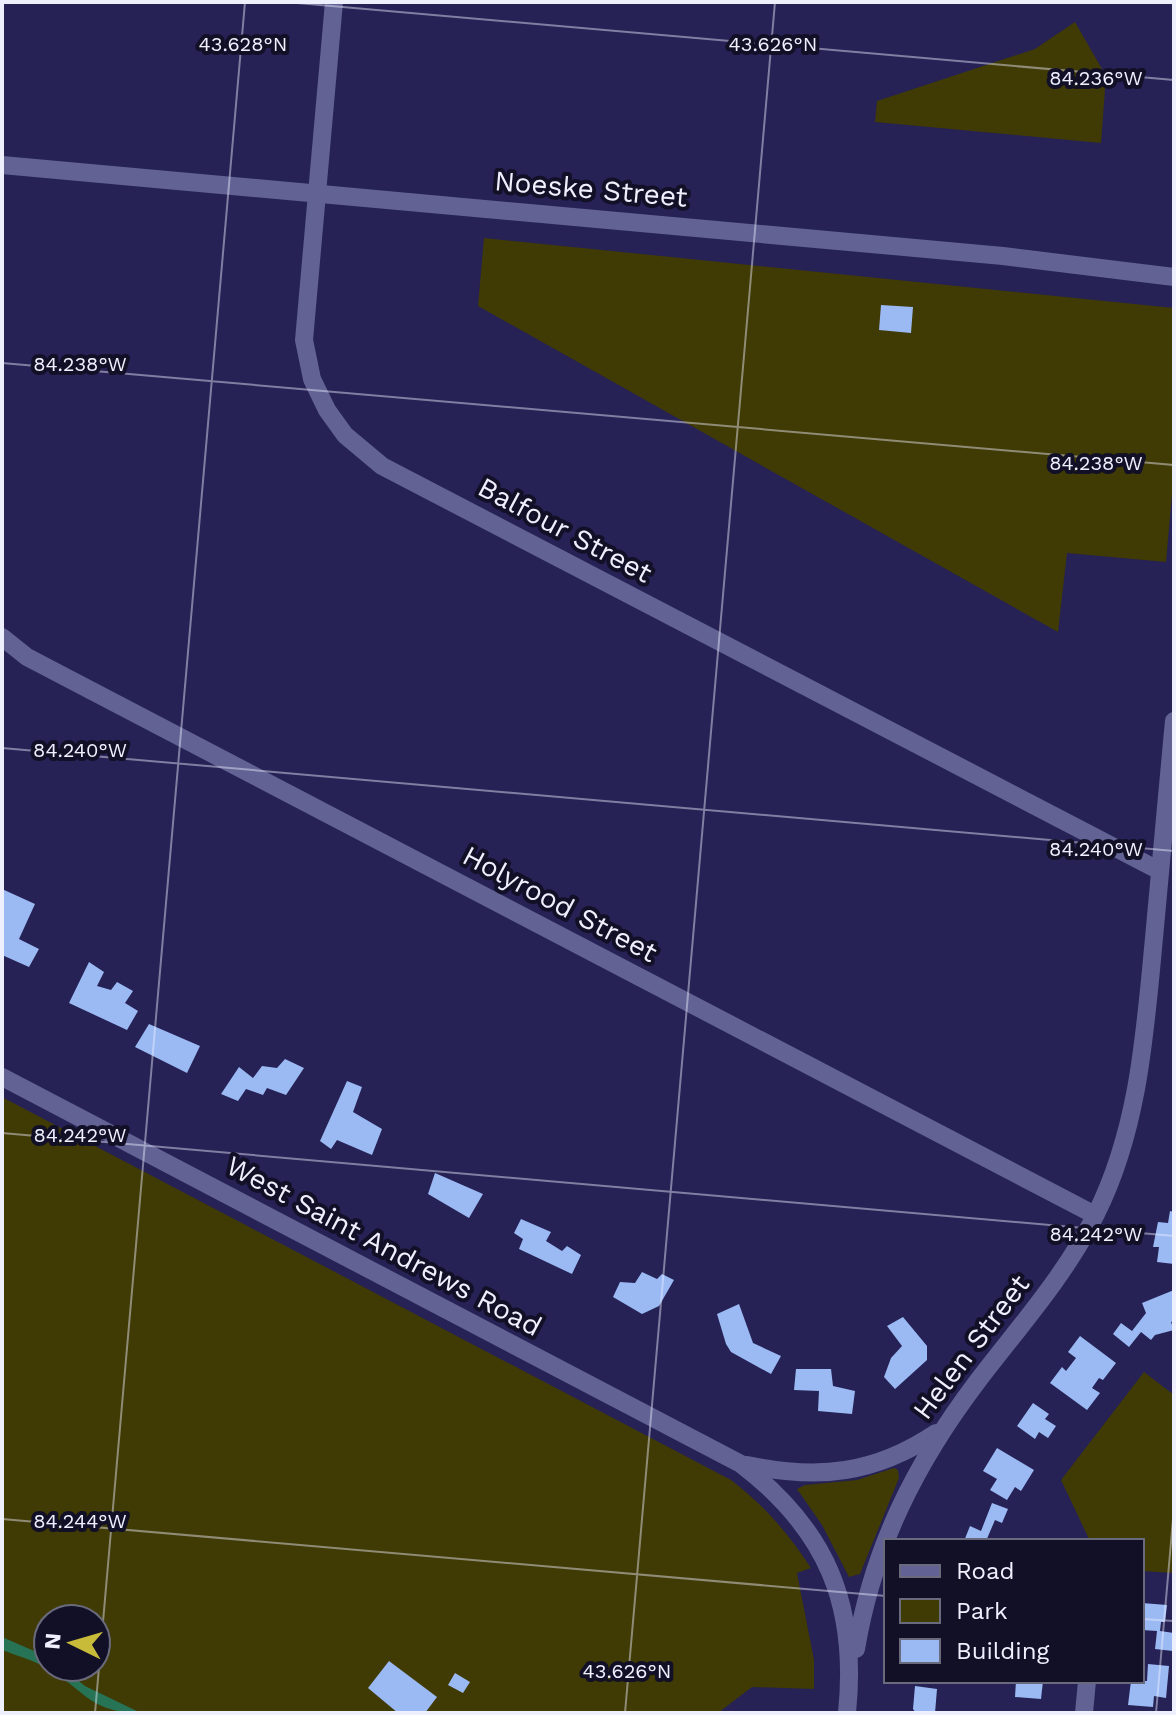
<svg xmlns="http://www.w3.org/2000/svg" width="1176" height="1715" font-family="'Work Sans',sans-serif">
<rect width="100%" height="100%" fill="#262255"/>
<!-- green -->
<g fill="#403a05" fill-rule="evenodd">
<path d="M1075,22L1106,76L1101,143L875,122L877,101L1035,49Z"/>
<path d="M484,238L1174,308V471L1166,562L1067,553L1058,632L478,306Z"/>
<path d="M2,1097L731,1480C765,1506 788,1533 811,1568L797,1573L814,1660V1689L752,1687L718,1713H2ZM48,1619H96V1667H48Z"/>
<path d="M1144,1372L1174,1395V1573L1142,1571V1541H1090L1061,1480Z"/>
<path d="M894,1468L898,1470L899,1478L860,1574L849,1577L822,1525L797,1489L805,1485L857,1480Z"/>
</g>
<!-- water -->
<path fill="#267455" d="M2,1637L48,1657V1667H61L85,1686L141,1713C87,1713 84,1687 43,1666C30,1659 15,1655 2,1650Z"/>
<!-- building -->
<g fill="#9bbaf4">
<path d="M881,305L913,307L911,333L879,330Z"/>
<path d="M2,889L35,904L19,939L39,949L29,967L2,955Z"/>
<path d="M89,962L104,972L97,986L111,990L117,982L133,991L125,1003L138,1011L127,1030L69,1003Z"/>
<path d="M149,1024L200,1046L187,1073L135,1047Z"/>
<path d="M285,1059L304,1068L286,1095L267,1088L263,1095L246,1089L238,1101L221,1094L239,1067L253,1078L262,1066L277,1068Z"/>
<path d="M347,1081L362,1087L353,1112L382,1129L372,1155L337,1140L331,1149L320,1141Z"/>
<path d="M435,1173L483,1194L469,1218L428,1194Z"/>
<path d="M1170,1211L1174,1212V1264L1157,1262L1159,1247H1153L1158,1222L1168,1223Z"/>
<path d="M521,1219L551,1232L546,1241L562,1251L567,1246L581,1255L572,1274L519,1249L523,1239L514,1233Z"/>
<path d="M642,1272L657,1279L662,1274L674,1280L659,1306L642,1314L613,1297L620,1282L635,1283Z"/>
<path d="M1174,1290V1321L1171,1322L1174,1330L1155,1335L1151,1340L1141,1332L1129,1347L1113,1334L1121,1323L1132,1331L1146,1313L1142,1303Z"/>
<path d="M739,1304L753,1343L781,1356L771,1374L731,1352L726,1344L717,1314Z"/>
<path d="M903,1317L927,1346V1360L895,1389L884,1377L891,1358L902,1346L887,1326Z"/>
<path d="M1080,1336L1116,1363L1103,1380L1099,1378L1092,1388L1100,1393L1087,1410L1050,1383L1062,1367L1066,1371L1076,1358L1068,1352Z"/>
<path d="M796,1369H831L833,1386L855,1391L852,1414L818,1411L819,1391L794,1390Z"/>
<path d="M1033,1403L1049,1414L1045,1419L1056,1426L1048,1438L1039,1432L1035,1439L1017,1426Z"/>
<path d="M997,1448L1034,1470L1021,1491L1015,1487L1007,1500L990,1490L997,1479L983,1471Z"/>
<path d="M992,1503L1008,1509L1002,1523L995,1520L986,1541H964L970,1526L981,1531Z"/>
<path d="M1142,1603L1167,1605L1165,1622H1161L1160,1631L1174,1633L1173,1651L1155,1649L1157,1631L1142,1630Z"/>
<path d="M389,1661L437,1697L425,1713H398L368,1688Z"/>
<path d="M1148,1664L1169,1666L1166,1698L1154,1696L1153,1707L1128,1705L1131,1681H1147Z"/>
<path d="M455,1673L470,1682L463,1693L448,1685Z"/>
<path d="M1016,1681H1043L1041,1699L1015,1697Z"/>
<path d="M915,1686L937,1689L935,1713H916L913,1709Z"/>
</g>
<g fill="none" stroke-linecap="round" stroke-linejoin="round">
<!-- street -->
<g stroke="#626294" stroke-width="18">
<path d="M334,2L304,340L312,379L327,410L345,435L382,466L1160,871"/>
<path d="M2,165L1003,256L1174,277"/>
<path d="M2,637L27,657L1095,1215"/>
<path d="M2,1077L741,1464C827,1530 858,1605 847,1713"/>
<path d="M747,1465C818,1480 875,1474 936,1433"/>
<path d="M856,1649C873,1548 915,1464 977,1382C1018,1328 1065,1276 1096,1214C1139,1128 1145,1032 1154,938C1161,865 1167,793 1174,721"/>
<path d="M1084,1713L1087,1681"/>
</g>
</g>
<!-- ticks -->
<path fill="none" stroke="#eff0fe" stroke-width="2" stroke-opacity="0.45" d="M286,2L1174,80M2,363L1174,465M2,748L1174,851M2,1133L1174,1236M2,1519L886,1596M1142,1619L1174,1621M95,1713L245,2M625,1713L775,2M1156,1713L1174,1508"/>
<g text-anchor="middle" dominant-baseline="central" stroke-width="8" stroke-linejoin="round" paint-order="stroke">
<!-- street labels -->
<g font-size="28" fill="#eff0fe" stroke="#111027">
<text transform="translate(591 189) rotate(5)">Noeske Street</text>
<text transform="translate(565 530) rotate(28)">Balfour Street</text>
<text transform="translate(560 904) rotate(28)">Holyrood Street</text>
<text transform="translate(384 1246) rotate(28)">West Saint Andrews Road</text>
<text transform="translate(971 1347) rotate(-53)">Helen Street</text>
</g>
</g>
<g font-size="20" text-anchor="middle" fill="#eff0fe" stroke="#111027" stroke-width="8" stroke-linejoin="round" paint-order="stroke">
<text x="243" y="51">43.628°N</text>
<text x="773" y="51">43.626°N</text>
<text x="1096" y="85">84.236°W</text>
<text x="80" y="371">84.238°W</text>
<text x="1096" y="470">84.238°W</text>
<text x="80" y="757">84.240°W</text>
<text x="1096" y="856">84.240°W</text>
<text x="80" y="1142">84.242°W</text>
<text x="1096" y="1241">84.242°W</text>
<text x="80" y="1528">84.244°W</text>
<text x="627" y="1678">43.626°N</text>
</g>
<!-- border -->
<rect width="1176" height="1715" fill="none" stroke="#eff0fe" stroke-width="8"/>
<!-- legend -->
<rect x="884" y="1539" width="260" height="144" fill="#111027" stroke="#6a6a7d" stroke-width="2"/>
<rect x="900" y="1565" width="40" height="12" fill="#626294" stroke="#6a6a7d" stroke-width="2"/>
<text x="956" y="1579" font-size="24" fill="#eff0fe">Road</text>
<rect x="900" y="1599" width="40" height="24" fill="#403a05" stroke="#6a6a7d" stroke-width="2"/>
<text x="956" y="1619" font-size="24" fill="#eff0fe">Park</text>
<rect x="900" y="1639" width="40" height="24" fill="#9bbaf4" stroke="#6a6a7d" stroke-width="2"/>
<text x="956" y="1659" font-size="24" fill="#eff0fe">Building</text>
<!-- north arrow -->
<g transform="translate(72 1643) rotate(275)"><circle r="38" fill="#111027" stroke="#6a6a7d" stroke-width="2"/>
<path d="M0-6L14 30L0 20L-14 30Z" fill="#c9bb3a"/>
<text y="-12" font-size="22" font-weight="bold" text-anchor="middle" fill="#eff0fe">N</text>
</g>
</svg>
